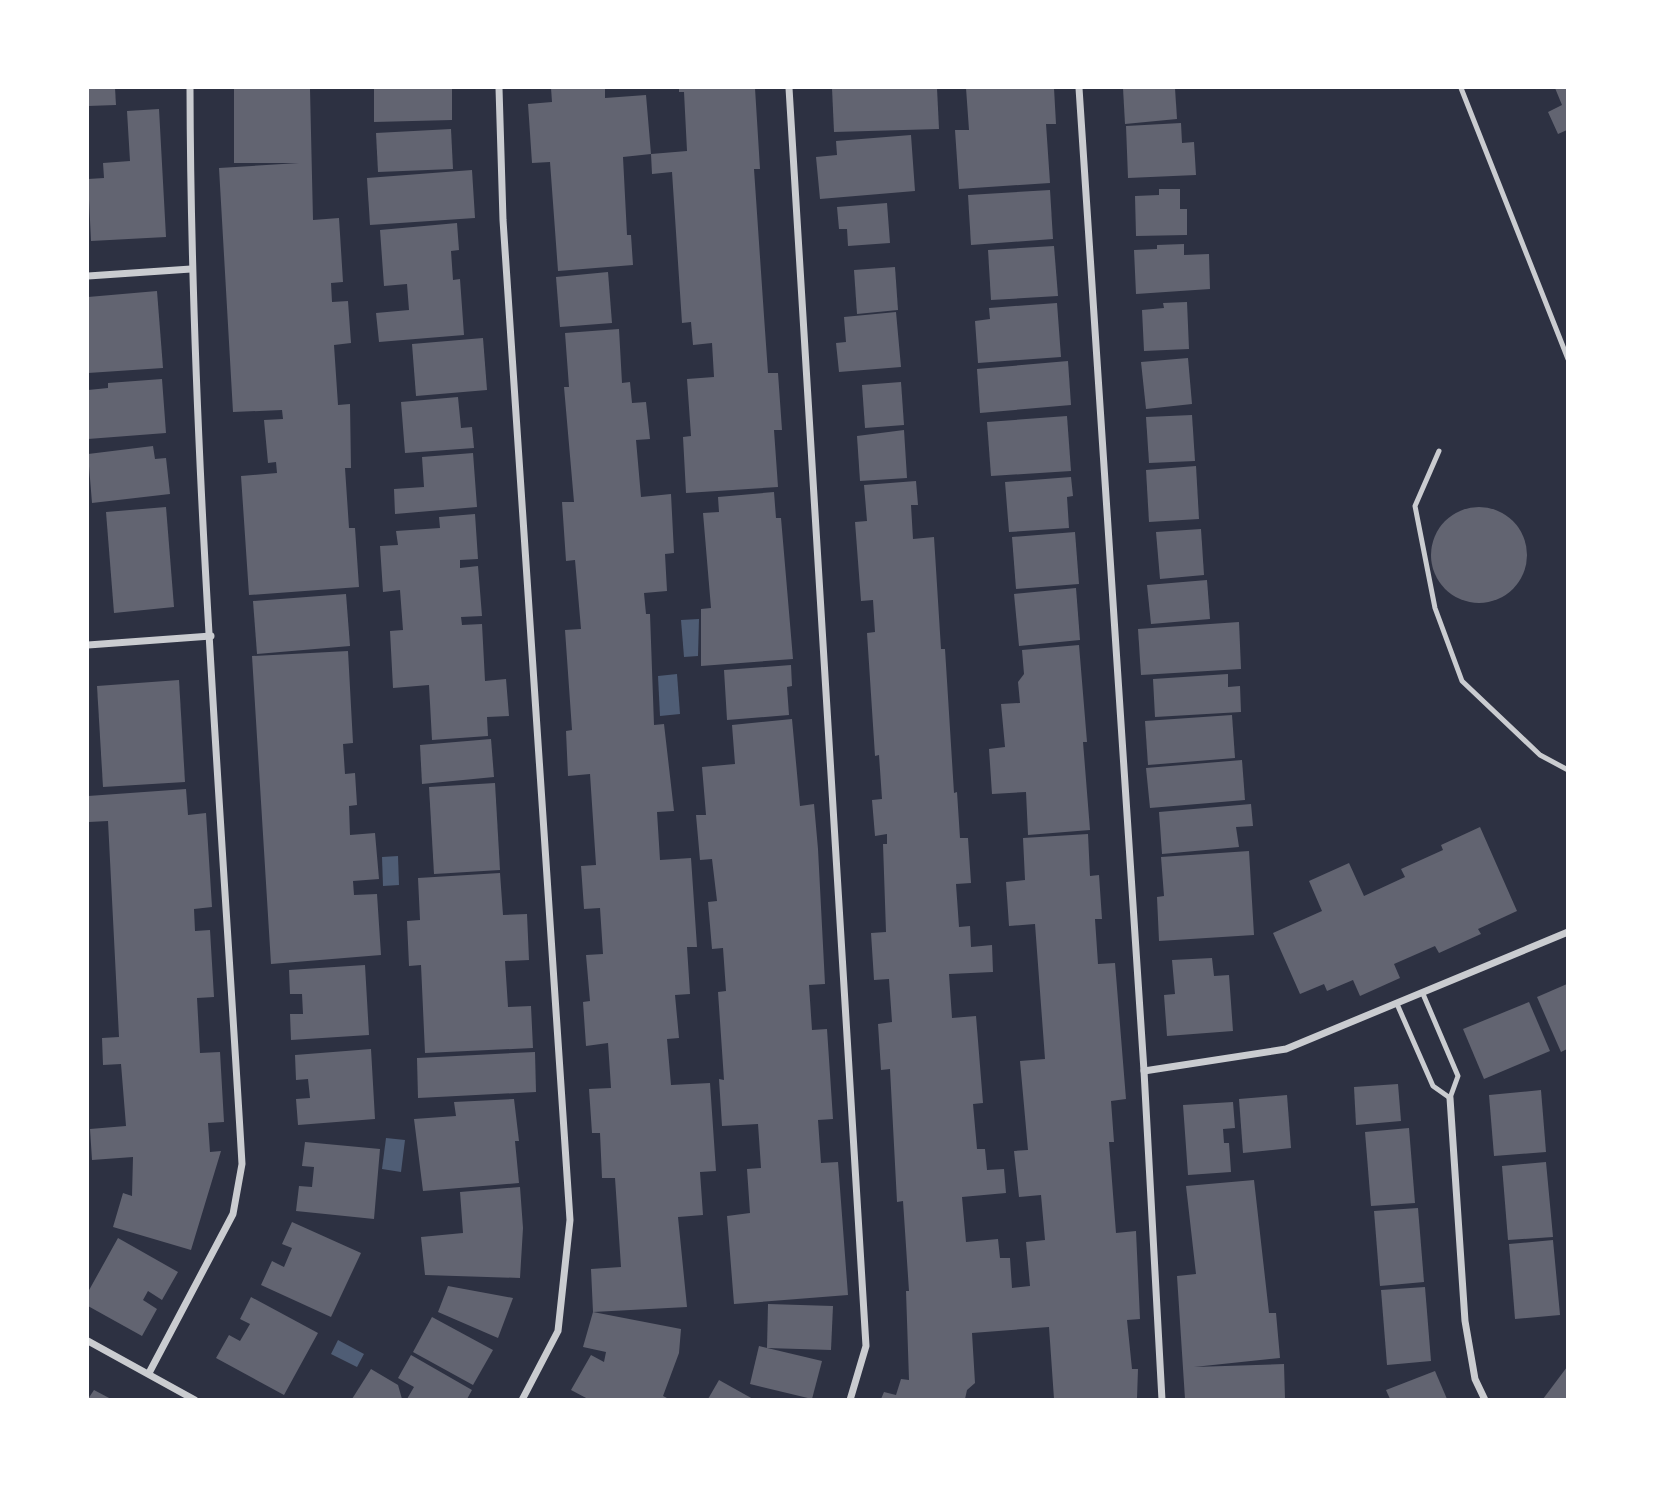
<svg xmlns="http://www.w3.org/2000/svg" width="1655" height="1487" font-family="'DM Sans',sans-serif">
<rect width="100%" height="100%" fill="#2d3142"/>
<!-- water -->
<g fill="#4f5d75">
<path d="M699,619L698,656L684,657L681,620Z"/>
<path d="M677,674L680,714L660,716L658,676Z"/>
<path d="M398,856L399,885L383,886L382,857Z"/>
<path d="M386,1138L405,1140L401,1172L382,1169Z"/>
<path d="M338,1340L364,1354L357,1367L331,1354Z"/>
</g>
<!-- building -->
<g fill="#626471">
<path d="M88,88H115L116,105L88,106Z"/>
<path d="M374,88H452V120L374,122Z"/>
<path d="M551,88H605V98L646,95L651,154L623,157L627,235H631L633,265L558,271L550,162L532,163L528,104L552,102Z"/>
<path d="M679,88H755L760,169H754L764,316L768,373H778L782,430H774L778,487L686,493L683,437L691,436L687,379L714,377L712,343L693,345L691,322L682,323L672,172L652,174L651,154L687,151L684,92H679Z"/>
<path d="M832,88H937L939,129L834,132Z"/>
<path d="M966,88H1054L1056,124H1046L1050,183L959,189L955,130H969Z"/>
<path d="M1123,88H1175L1177,119L1125,124Z"/>
<path d="M1555,88H1567V130L1558,134L1548,112L1562,105Z"/>
<path d="M234,89H310L313,220L339,218L343,282L331,283L332,302L348,301L351,343L334,345L338,405L350,404L351,468H345L349,528H355L359,587L249,595L241,476L277,473L276,462L268,463L264,420L283,419L282,410L233,412L219,168L299,163H234Z"/>
<path d="M159,109L166,237L91,241L88,179L104,178L103,163L130,161L127,111Z"/>
<path d="M1181,123L1182,143L1194,142L1196,175L1128,178L1126,126Z"/>
<path d="M451,129L453,169L378,172L376,133Z"/>
<path d="M911,135L915,191L820,199L816,157L837,155L836,141Z"/>
<path d="M472,170L475,218L370,225L367,178Z"/>
<path d="M1159,189H1180V209H1187V235L1136,236L1135,196L1159,195Z"/>
<path d="M1050,190L1053,239L971,245L968,195Z"/>
<path d="M887,203L890,243L848,246L847,229H839L837,207Z"/>
<path d="M457,223L459,250L451,251L453,280L460,279L464,335L379,342L376,313L409,310L407,284L384,286L380,230Z"/>
<path d="M1184,244V255L1209,254L1210,289L1136,294L1134,250L1157,249V245Z"/>
<path d="M1054,246L1058,296L991,300L988,250Z"/>
<path d="M895,267L898,310L857,314L854,270Z"/>
<path d="M608,272L612,323L560,327L556,277Z"/>
<path d="M157,291L163,368L88,373V297Z"/>
<path d="M1187,302L1189,349L1144,351L1142,310L1164,308L1163,303Z"/>
<path d="M1057,303L1061,357L978,363L975,321L990,319L989,308Z"/>
<path d="M896,312L901,367L839,372L836,343L846,342L844,317Z"/>
<path d="M619,329L622,383L630,382L632,403L646,402L650,439L636,440L641,497L671,494L674,553L665,554L667,591L644,593L646,614H650L654,725L664,724L674,811L657,812L660,860L691,858L697,947H687L690,994L675,995L679,1038L667,1039L671,1085L710,1083L716,1171L700,1172L703,1215L678,1217L687,1307L593,1312L591,1269L621,1267L615,1178H602L600,1133H592L589,1089L611,1088L608,1043L586,1046L583,1002L590,1001L586,955L603,954L600,908L584,909L581,866L596,865L590,774L568,776L566,731L572,730L565,630L581,629L575,560L566,561L562,502H574L564,387H569L565,333Z"/>
<path d="M483,338L487,390L416,396L412,344Z"/>
<path d="M1188,358L1192,404L1146,409L1141,362Z"/>
<path d="M1068,361L1071,405L980,413L977,369Z"/>
<path d="M162,379L166,433L88,439V390L108,388V383Z"/>
<path d="M901,382L904,425L865,428L862,385Z"/>
<path d="M458,397L461,428L472,427L474,448L405,453L401,402Z"/>
<path d="M1192,415L1195,461L1149,463L1146,417Z"/>
<path d="M1067,416L1071,471L991,476L987,422Z"/>
<path d="M904,430L907,478L860,481L857,436Z"/>
<path d="M153,446L155,459L166,458L170,494L92,503L88,454Z"/>
<path d="M473,453L477,507L395,514L394,489L424,487L422,457Z"/>
<path d="M1196,466L1199,519L1149,522L1146,470Z"/>
<path d="M1071,477L1073,496L1067,497L1069,528L1009,532L1005,482Z"/>
<path d="M916,481L918,505H911L913,539L934,537L941,649H945L954,793L957,792L960,838H968L971,883L956,884L959,927L970,926L971,947L992,945L993,972L949,974L952,1018L976,1016L983,1103L973,1104L977,1149H985L987,1170L1004,1169L1006,1193L962,1197L966,1242L998,1239L1000,1258H1010L1012,1288L1030,1286L1026,1242L1045,1240L1041,1195L1019,1197L1014,1151L1028,1150L1020,1061L1045,1059L1035,924L1009,926L1006,882L1025,880L1023,838L1088,834L1090,876L1099,875L1102,919H1095L1098,964L1115,963L1126,1099L1111,1101L1114,1142H1109L1116,1233L1136,1231L1140,1319L1127,1320L1132,1369H1138L1137,1399H1054L1049,1327L972,1333L975,1383L967,1390L965,1399H881L884,1392L896,1395L901,1379L909,1380L906,1291H909L903,1201L897,1202L890,1069L881,1070L878,1024L892,1022L889,979L874,980L871,933L886,932L883,844H887V834L875,836L872,800L882,799L879,755L875,756L867,633L875,632L873,600L861,601L855,522L867,521L864,485Z"/>
<path d="M774,492L776,518H781L793,659L701,666V609L711,608L703,513L719,512L718,497Z"/>
<path d="M166,507L174,607L114,613L106,512Z"/>
<circle cx="1479" cy="555" r="48"/>
<path d="M475,514L478,559L460,560V568L478,566L482,616L461,617L462,625L482,624L485,681L506,679L509,716L487,717L488,736L432,740L429,685L393,688L390,631L403,630L400,590L383,592L380,546L398,545L396,531L440,528L439,517Z"/>
<path d="M1201,529L1204,575L1160,579L1156,532Z"/>
<path d="M1075,532L1079,584L1016,589L1012,537Z"/>
<path d="M1207,580L1210,619L1151,624L1147,585Z"/>
<path d="M1076,588L1080,640L1019,646L1014,594Z"/>
<path d="M346,594L350,646L257,654L253,601Z"/>
<path d="M1239,622L1241,669L1141,675L1138,629Z"/>
<path d="M1079,645L1087,742H1083L1090,830L1028,835L1026,792L992,794L989,749L1005,747L1001,704L1020,703L1018,682L1024,674L1022,650Z"/>
<path d="M348,651L353,743L343,744L345,774L355,773L357,805L349,806L350,835L375,833L379,879L353,881L354,895L377,894L381,955L271,964L252,656Z"/>
<path d="M791,665L792,686L787,687L789,715L727,720L724,670Z"/>
<path d="M1228,674V687L1240,686L1241,712L1155,717L1153,679Z"/>
<path d="M179,680L185,782L103,787L97,686Z"/>
<path d="M1232,715L1235,758L1148,765L1145,721Z"/>
<path d="M792,719L800,806L814,804L818,849L825,984L809,985L812,1030L827,1029L833,1119L818,1120L821,1163L838,1162L848,1295L734,1304L727,1216L750,1213L747,1169L761,1168L758,1124L722,1126L719,1079L724,1080L718,992L726,991L723,948L712,949L708,902L717,901L712,859L700,860L696,815H706L702,767L735,764L732,725Z"/>
<path d="M491,739L494,777L422,784L420,745Z"/>
<path d="M1242,760L1245,800L1150,808L1146,768Z"/>
<path d="M495,783L500,870L434,874L429,787Z"/>
<path d="M186,789L188,815L206,813L212,907L194,909L195,931L210,930L214,997L197,998L200,1053L220,1052L224,1122L208,1123L210,1152L221,1151L191,1250L113,1227L123,1193L132,1196L133,1157L92,1160L90,1129L126,1126L121,1064L103,1065L102,1038L119,1037L108,821L89,822L88,796Z"/>
<path d="M1251,804L1253,826L1236,827L1239,847L1162,854L1159,812Z"/>
<path d="M1480,827L1517,911L1478,929L1481,934L1439,953L1435,946L1394,964L1400,978L1360,996L1353,980L1327,991L1324,984L1300,994L1273,933L1322,911L1309,881L1349,863L1364,896L1405,877L1401,869L1443,850L1441,845Z"/>
<path d="M1249,851L1254,935L1159,941L1157,897L1164,896L1161,857Z"/>
<path d="M500,873L503,915L527,914L529,960L505,961L508,1007L531,1006L533,1048L425,1053L421,965L409,966L407,921L420,920L418,878Z"/>
<path d="M1212,958L1214,976L1229,975L1233,1031L1167,1036L1164,995L1175,994L1172,960Z"/>
<path d="M365,965L369,1035L291,1040L290,1014H303L302,994H290L289,970Z"/>
<path d="M1567,984V1049L1561,1052L1537,997Z"/>
<path d="M1529,1002L1550,1051L1484,1079L1463,1029Z"/>
<path d="M371,1049L375,1119L298,1125L296,1099L310,1098L308,1079L296,1080L295,1055Z"/>
<path d="M535,1052L536,1092L418,1098L417,1058Z"/>
<path d="M1398,1084L1401,1121L1356,1125L1354,1087Z"/>
<path d="M1541,1090L1546,1152L1494,1156L1489,1095Z"/>
<path d="M1287,1095L1291,1148L1243,1153L1239,1099Z"/>
<path d="M514,1099L519,1141H515L519,1183L423,1191L414,1119L456,1116L454,1102Z"/>
<path d="M1233,1102L1235,1128L1223,1129L1224,1143H1229L1231,1172L1188,1175L1183,1105Z"/>
<path d="M1409,1128L1415,1203L1371,1206L1365,1132Z"/>
<path d="M305,1142L380,1149L374,1219L296,1211L299,1186L312,1187L314,1167L302,1166Z"/>
<path d="M1546,1162L1553,1237L1508,1240L1502,1166Z"/>
<path d="M1254,1180L1269,1313H1276L1280,1358L1194,1367L1284,1364L1285,1399H1185L1177,1276L1196,1274L1186,1186Z"/>
<path d="M520,1187L523,1228L520,1278L425,1275L421,1237L463,1233L460,1192Z"/>
<path d="M1418,1208L1424,1282L1380,1286L1374,1211Z"/>
<path d="M292,1222L361,1253L331,1317L261,1285L272,1261L284,1267L292,1248L282,1244Z"/>
<path d="M118,1238L178,1272L162,1300L148,1291L143,1300L157,1309L142,1336L88,1306V1292Z"/>
<path d="M1553,1240L1560,1315L1515,1319L1509,1244Z"/>
<path d="M448,1286L513,1298L498,1338L438,1312Z"/>
<path d="M1425,1287L1431,1361L1387,1365L1381,1290Z"/>
<path d="M251,1297L318,1333L284,1395L216,1358L229,1335L240,1341L250,1324L240,1319Z"/>
<path d="M768,1304L833,1306L831,1350L767,1348Z"/>
<path d="M593,1312L681,1329L679,1353L663,1396L669,1399H588L571,1390L591,1355L604,1362L606,1352L583,1347Z"/>
<path d="M432,1317L493,1350L473,1385L413,1352Z"/>
<path d="M759,1346L822,1361L812,1399L750,1384Z"/>
<path d="M411,1355L472,1390L467,1399H407L414,1387L398,1378Z"/>
<path d="M1567,1367V1399H1543Z"/>
<path d="M371,1369L398,1385L402,1399H352Z"/>
<path d="M1435,1371L1447,1399H1390L1386,1390Z"/>
<path d="M719,1380L753,1399H708Z"/>
<path d="M94,1390L111,1399H88Z"/>
</g>
<g fill="none" stroke-linecap="round" stroke-linejoin="round">
<!-- service -->
<g stroke="#caccd0" stroke-width="5">
<path d="M1461,88L1568,359"/>
<path d="M1439,451L1415,506L1435,608L1462,681L1540,755L1568,770"/>
<path d="M1397,1004L1433,1086L1450,1098L1458,1076L1423,994"/>
</g>
<!-- minor -->
<g stroke="#caccd0" stroke-width="7">
<path d="M499,88L503,220L570,1220L558,1331L522,1400"/>
<path d="M789,88L866,1346L850,1400"/>
<path d="M1079,88L1144,1071L1162,1400"/>
<path d="M88,276L191,269"/>
<path d="M88,645L211,636"/>
<path d="M1144,1071L1286,1049L1568,932"/>
<path d="M1450,1098L1465,1321L1475,1379L1485,1400"/>
<path d="M88,1341L195,1400"/>
<path d="M149,1373L233,1214L242,1164C221,806 191,447 190,88"/>
</g>
</g>
<!-- border -->
<rect width="1655" height="1487" fill="none" stroke="#ffffff" stroke-width="178"/>
</svg>
